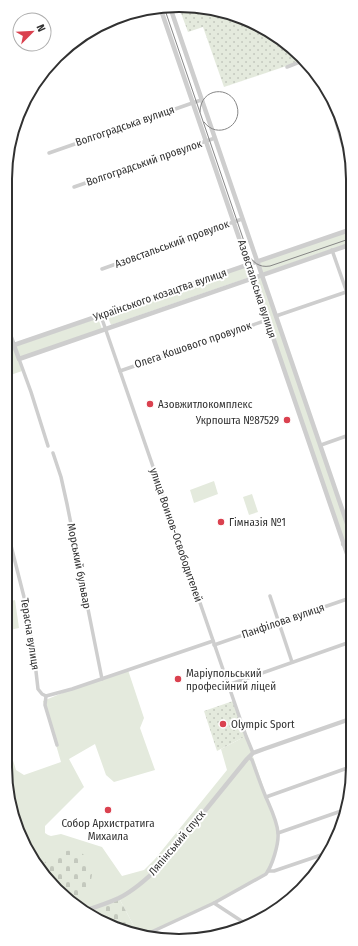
<svg xmlns="http://www.w3.org/2000/svg" width="358" height="946" font-family="'Fira Sans Condensed',sans-serif">
<defs>
<pattern id="cemetery-stones" width="16" height="16" patternUnits="userSpaceOnUse"><rect width="16" height="16" fill="#e4eadd"/><path d="M2 7V4a2 2 0 0 1 4 0v3zM10 15v-3a2 2 0 0 1 4 0v3z" fill="#c4c9be"/></pattern>
<pattern id="park-dots" width="8" height="8" patternUnits="userSpaceOnUse"><rect width="8" height="8" fill="#e4eadd"/><path d="M2 2h.1M6 6h.1" fill="none" stroke="#c4c9be" stroke-width="1.8" stroke-linecap="round"/></pattern>
</defs>
<rect width="100%" height="100%" fill="#fff"/>
<!-- green -->
<g fill="#e4eadd">
<path d="M352,230V242L263,273L259,262Z"/>
<path d="M248,266L250,277L111,325L107,315Z"/>
<path d="M262,276L352,541L353,567L254,279Z"/>
<path d="M98,318L102,329L20,357L16,346Z"/>
<path d="M5,326L22,371L5,377Z"/>
<path d="M214,481L218,494L194,503L190,490Z"/>
<path d="M252,494L258,512L249,515L243,497Z"/>
<path d="M15,600L19,628L5,631V603Z"/>
<path d="M128,670L144,718L140,728L155,770L114,782L106,775L95,744L69,759L84,787L45,826V833L48,835L51,836L61,834L102,847L122,876L144,870L155,859L227,770L221,749L246,736L277,827L278,840L268,871L214,903L145,936L132,931L136,930L119,898L84,911L48,882L14,823L5,767V735L16,770L24,775L61,762L43,701L72,689Z"/>
</g>
<!-- cemetery -->
<g fill="url(#cemetery-stones)">
<path d="M66,851C71,851 77,850 81,853C86,855 89,861 91,865C96,881 84,895 70,899L48,882L41,869C44,859 57,854 66,851Z"/>
<path d="M119,898L136,930L132,931L92,918L84,911Z"/>
</g>
<!-- park -->
<g fill="url(#park-dots)">
<path d="M193,9L224,11L275,34L304,60L224,87L203,27L188,32L181,13Z"/>
<path d="M233,701L246,736L217,751L204,711Z"/>
</g>
<g fill="none" stroke-linecap="round" stroke-linejoin="round">
<!-- minor -->
<g stroke="#cecece" stroke-width="3.5">
<path d="M287,67L305,60"/>
<path d="M320,80L333,111L348,163L352,171"/>
<path d="M49,153L201,100"/>
<path d="M74,187L215,138"/>
<path d="M332,250L352,307"/>
<path d="M102,269L242,219"/>
<path d="M101,316L246,736L253,753"/>
<path d="M276,316L352,290"/>
<path d="M19,359L31,392L48,446"/>
<path d="M120,371L267,320"/>
<path d="M321,445L352,434"/>
<path d="M53,453L61,477L67,504L102,679"/>
<path d="M5,522L24,597L34,654L38,689L42,694L46,696"/>
<path d="M270,596L292,662"/>
<path d="M214,645L353,597"/>
<path d="M228,685L353,641"/>
<path d="M350,719L353,729"/>
<path d="M57,745L45,705L46,696L72,689L213,641"/>
<path d="M266,797L353,766"/>
<path d="M278,833L347,809"/>
<path d="M268,871H274L327,853"/>
<path d="M214,903L246,924"/>
<path d="M145,936L147,934L214,903L266,874C272,866 279,844 278,833C277,820 270,807 265,795C260,783 256,771 252,760L249,757"/>
</g>
<!-- tertiary -->
<g stroke="#cecece" stroke-width="4.5">
<path d="M160,7L353,571"/>
<path d="M170,7L352,538"/>
<path d="M5,321L19,359L352,244"/>
<path d="M14,345L352,229"/>
<path d="M343,544L352,541"/>
<path d="M84,911C96,907 108,903 119,898C135,890 148,878 161,865L247,759L253,753L264,749L353,718"/>
</g>
<!-- tram -->
<g stroke="#868686" stroke-width="1">
<path d="M164,7L248,253C252,262 259,268 270,266L352,238"/>
<path d="M200,112C200,87 231,85 237,106C243,126 217,140 204,122"/>
</g>
</g>
<!-- markers -->
<g fill="#da414f" stroke="#fff" stroke-width="1.5">
<circle cx="150" cy="404" r="4"/>
<circle cx="287" cy="420" r="4"/>
<circle cx="221" cy="522" r="4"/>
<circle cx="178" cy="679" r="4"/>
<circle cx="223" cy="724" r="4"/>
<circle cx="108" cy="810" r="4"/>
</g>
<g text-anchor="middle" dominant-baseline="central" stroke-width="4" stroke-linejoin="round" paint-order="stroke">
<!-- street labels -->
<g font-size="11" fill="#313131" stroke="#fff">
<text transform="translate(125 126) rotate(-19)">Волгоградська вулиця</text>
<text transform="translate(144 163) rotate(-19)">Волгоградський провулок</text>
<text transform="translate(172 244) rotate(-20)">Азовстальський провулок</text>
<text transform="translate(257 289) rotate(72)">Азовстальська вулиця</text>
<text transform="translate(160 295) rotate(-19)">Українського козацтва вулиця</text>
<text transform="translate(193 345) rotate(-19)">Олега Кошового провулок</text>
<text transform="translate(176 535) rotate(71)">улица Воинов-Освободителей</text>
<text transform="translate(79 566) rotate(79)">Морський бульвар</text>
<text transform="translate(283 621) rotate(-19)">Панфілова вулиця</text>
<text transform="translate(30 634) rotate(81)">Терасна вулиця</text>
<text transform="translate(177 843) rotate(-50)">Ляпінський спуск</text>
</g>
<!-- poi labels -->
<g font-size="11" fill="#313131" stroke="#fff" text-anchor="start">
<text x="158" y="404">Азовжитлокомплекс</text>
<text x="279" y="420" text-anchor="end">Укрпошта №87529</text>
<text x="229" y="522">Гімназія №1</text>
<text x="186" y="673">Маріупольський<tspan x="186" dy="13">професійний ліцей</tspan></text>
<text x="231" y="724">Olympic Sport</text>
<text x="108" y="823" text-anchor="middle">Собор Архистратига<tspan x="108" dy="13">Михаила</tspan></text>
</g>
</g>
<!-- crop -->
<path d="M0 0H358V946H0ZM179 12H179A167 167 0 0 1 346 179V767A167 167 0 0 1 179 934H179A167 167 0 0 1 12 767V179A167 167 0 0 1 179 12Z" fill="#fff" fill-rule="evenodd"/>
<path fill="none" stroke="#313131" stroke-width="2" d="M179 12H179A167 167 0 0 1 346 179V767A167 167 0 0 1 179 934H179A167 167 0 0 1 12 767V179A167 167 0 0 1 179 12Z"/>
<!-- north arrow -->
<g transform="translate(32 32) rotate(66)"><circle r="19" fill="#ffffff" stroke="#adadad"/>
<path d="M0-3L7 15L0 10L-7 15Z" fill="#da414f"/>
<text y="-6" font-size="11" font-weight="bold" text-anchor="middle" fill="#313131">N</text>
</g>
</svg>
